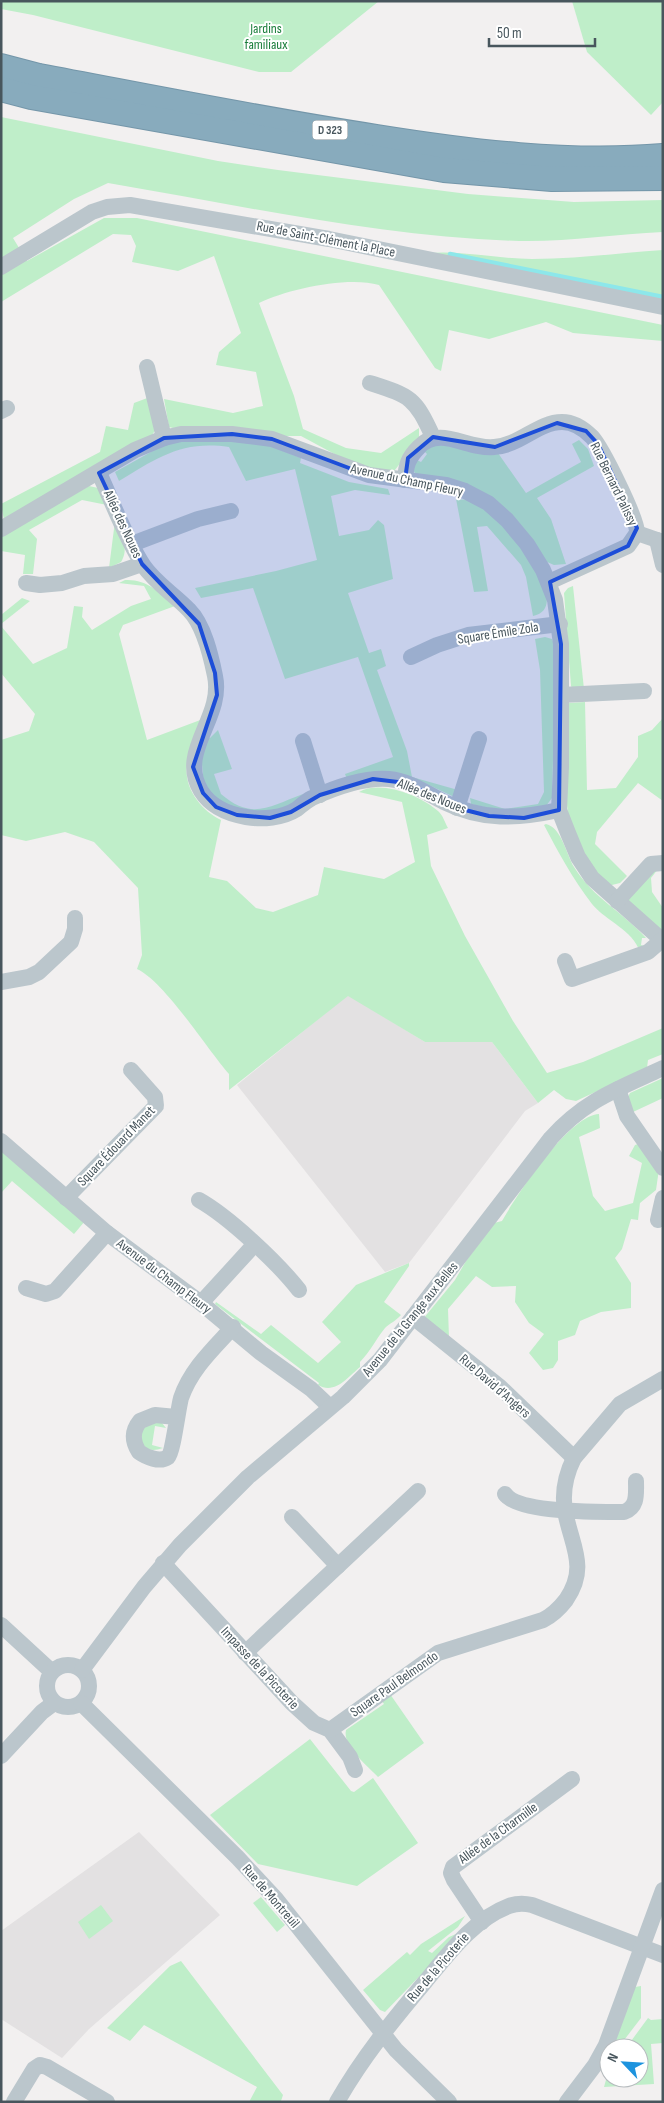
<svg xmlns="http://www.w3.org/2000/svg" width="664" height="2103" font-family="'Sofia Sans Condensed',sans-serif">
<rect width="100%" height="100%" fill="#f2f0f0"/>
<!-- education -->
<g fill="#e3e1e2">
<path d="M348,995L425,1042H492L538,1103L525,1111L409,1263L385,1272L237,1085Z"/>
<path d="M139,1832L220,1915L89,2029L62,2058L1,2019V1931Z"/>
</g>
<!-- green -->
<g fill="#bfeec9">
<path d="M1,1H379L291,72H259L33,15L1,9Z"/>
<path d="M572,1H663V102L651,115L587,52Z"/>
<path d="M1,117L218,161L278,170L468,194L574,202L663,200V232C615,234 567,242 519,241C381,237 244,206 108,183L74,199L13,238L27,261L104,218H137L663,325V341L573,333L546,322L489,339L449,330L441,371L435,368L379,285C348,276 288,289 259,303L294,396L303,429L346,448L381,453L419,428V438C412,446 396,471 390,475L340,457L301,436H286L237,427L198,426L173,428L169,427L164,399L233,413L263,406L256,372L216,365L219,352L241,333L214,256L178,271L132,262L136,246L131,235L113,234L1,302Z"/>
<path d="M663,250V302L428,253C463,250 497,259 532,259C575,259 620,253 663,250Z"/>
<path d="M150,397L156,429L150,438L4,520L1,504L100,452L106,426L128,430L134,403Z"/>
<path d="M216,438L270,446L301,458L300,463L349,482L388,489L390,495L355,490L331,496L339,536L369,530L378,520L384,525L393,579L348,593L369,653L381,649L386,666L377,670L407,751L412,777L458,790L455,796H452L412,777L347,779L345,774L393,757L358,657L285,679L253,588L201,598L195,588L276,571L317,560L295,469L246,481L229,447C182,440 157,458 119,481L115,472L167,443Z"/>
<path d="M579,440L588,449L594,466L537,498L551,519L566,564L554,565L547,562L511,515L415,473L413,470L415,459L421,462L427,454L423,450L433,444L498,453L526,493L581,462L572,444Z"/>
<path d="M89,486L98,488L107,505L82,500L29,530L37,539L33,574H23L25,555L1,551V536Z"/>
<path d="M456,499C462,500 470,499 475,502C484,506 496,516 503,522C518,537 572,608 533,616L526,577L521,565L487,526L477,527L488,591L474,592Z"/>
<path d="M115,521C121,535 130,548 121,562L109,568Z"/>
<path d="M125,580C147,579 159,592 175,606L123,625L119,634L147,740L203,719C198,732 192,746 188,760C181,785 200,810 221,820L209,877L227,881L256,908L273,912L318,895L324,867L384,879L415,862L402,802L359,792C380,779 422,796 438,811C443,815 445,823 448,828L427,835L431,866L465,936L513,1021L547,1073L583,1062L663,1028V1054L648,1060L647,1068L576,1101L566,1099L554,1090L538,1103L492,1042H425L348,996L229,1090V1074C207,1049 164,981 137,969L142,955L138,888L94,842L65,832L26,841L1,835V740L29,731L35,714L1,673V626L33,664L67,648L74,606L83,607L82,617L92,630L131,606L151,599L144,586L119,583Z"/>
<path d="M573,586L584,689H573L571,686L564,593L568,588Z"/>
<path d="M22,598L30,601L1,624V615Z"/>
<path d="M545,637L552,639L556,649L552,798L546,806L506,812L471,804L470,798L505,809L538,804L544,792L540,670L535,639Z"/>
<path d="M585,702L587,790L616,788L638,757V736L652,730L663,718V801L638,783L597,832L595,844L627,876L620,883L608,886C597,872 584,857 576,842C560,811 567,738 568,703Z"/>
<path d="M218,730L232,769L214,774L221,794C252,821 270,806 303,794L293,806L262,814L222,804L204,787L201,753L207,738H210Z"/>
<path d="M546,824C562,828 566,854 574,867C595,900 622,911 646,938H642L641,945L646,947L640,952C632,929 607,922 592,904C573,879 558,852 544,825Z"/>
<path d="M658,869L651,878L652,892L663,908V934L629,901V898L647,876Z"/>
<path d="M663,1078V1098L633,1112L628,1097L630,1093Z"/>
<path d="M599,1114L600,1128L579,1137L593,1196L605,1211L633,1203L642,1163L629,1156L635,1145L638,1144L659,1169L656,1190L640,1203L638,1220L631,1219L622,1249L615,1258L631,1283V1308L601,1312L580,1321L575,1335L558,1341V1360L553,1368L543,1370L529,1353L544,1334L529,1323L515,1302L516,1286L492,1287L476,1276L448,1309L449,1338L423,1319L455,1280L466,1261L494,1223L502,1221C517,1195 568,1116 599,1114Z"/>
<path d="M1,1150L85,1221L74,1234L12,1181L1,1193Z"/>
<path d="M409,1263V1266L384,1302L401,1315C396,1321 390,1323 385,1328C376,1339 370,1352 360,1362V1367C348,1377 335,1395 318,1385L319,1383L215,1304L216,1302L261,1334L271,1325L318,1363L341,1342L322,1322L356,1285Z"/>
<path d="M153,1422L162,1423L166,1428L155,1426L152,1445L163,1448C151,1452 147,1450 139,1441L140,1430Z"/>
<path d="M390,1694L424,1743L378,1777C368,1766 342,1746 346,1730L384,1704L381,1700Z"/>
<path d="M310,1739L351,1791L354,1792L373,1778L418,1843L357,1886L258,1864L210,1815Z"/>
<path d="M261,1897L285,1925L277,1932L253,1903Z"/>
<path d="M101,1905L113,1921L89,1939L78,1922Z"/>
<path d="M465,1916L458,1927L428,1951L432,1953L449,1937L463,1931L385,2012L380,2010L363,1990L407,1952L410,1955L421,1944Z"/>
<path d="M181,1961L283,2095L281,2101L249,2102L257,2087L144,2025L130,2041L107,2028L170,1966Z"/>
<path d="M641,1986V2018L618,2048H612L635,1987Z"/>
<path d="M648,2018L651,2020L663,2019V2043L651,2044L654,2084L604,2087L609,2069V2078H639V2048H626Z"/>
</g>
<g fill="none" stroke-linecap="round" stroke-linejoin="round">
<!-- stream -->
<path stroke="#8de7ea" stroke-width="4.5" d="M450,254L663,297"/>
<!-- highway casing -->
<g stroke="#7496a9" stroke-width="26">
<g id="highway">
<path d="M1,66L39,76C151,97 264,120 377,137C471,152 568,164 663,156"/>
<path d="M1,89L31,97L444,170L552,179L663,178"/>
</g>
</g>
<!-- minor -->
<g stroke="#bbc6cc" stroke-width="16">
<path d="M1,267L92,212L107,207L130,205L329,239L663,307"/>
<path d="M147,367L164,438"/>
<path d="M370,383C410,396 415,397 433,437"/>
<path d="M1,411L7,408"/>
<path d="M99,473C113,503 125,537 143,565C156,584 174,594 189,610C204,625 211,656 215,676C224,718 177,751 201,791C211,807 228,814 246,817C262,820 283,818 297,809C302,805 306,801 312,798C334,788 365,777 389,779C410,781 426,793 444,802C483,821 517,819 559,810"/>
<path d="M405,480C406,465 408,458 419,447C440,425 468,450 494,447C519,446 538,422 562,422C573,422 584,429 592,437C602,448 638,520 637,533L628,546L549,582"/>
<path d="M1,529L135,450L164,438L181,434H232L272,439L369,475L446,485L465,491L488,503L507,520L527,544L543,570L555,600L561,644V767L559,810L568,833L578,857L592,878L663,941"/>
<path d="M637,533L663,542"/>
<path d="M657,540L663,565"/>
<path d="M132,544L198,519L231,511"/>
<path d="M26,583L40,585L62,583L84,576L113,574L142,564"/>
<path d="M411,657L437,645L468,635L560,624"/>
<path d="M561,695L644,691"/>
<path d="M303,741L320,795"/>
<path d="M457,808L479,739"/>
<path d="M617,901L651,864L663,863"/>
<path d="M565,961L572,979L648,952L662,940"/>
<path d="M1,982L29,977L39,972L71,942L75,929V918"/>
<path d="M618,1089L627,1116L663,1168"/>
<path d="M1,1141L107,1233L201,1303L261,1353L311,1389L330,1407"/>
<path d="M66,1198L156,1106L155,1097L131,1070"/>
<path d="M199,1200C229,1217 277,1262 299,1290"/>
<path d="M658,1220L663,1198"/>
<path d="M26,1288L46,1294L55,1291L107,1233"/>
<path d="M201,1303L254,1245"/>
<path d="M413,1317L500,1387L574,1458"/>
<path d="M176,1417L155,1415L140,1421C132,1431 132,1441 139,1452C146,1457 160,1463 168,1457C173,1452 178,1409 181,1398C191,1369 213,1349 233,1327"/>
<path d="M505,1494C518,1513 600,1512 624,1512C638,1507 636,1494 636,1481"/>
<path d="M292,1517L338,1566"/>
<path d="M163,1563L292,1703L314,1723L330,1730L350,1757L355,1770"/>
<path d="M1,1625L51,1671"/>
<path d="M245,1653L418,1491"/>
<circle cx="68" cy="1686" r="21"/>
<path d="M82,1670L144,1587L180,1545L248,1477L343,1397L380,1360L551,1138C585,1100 618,1089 663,1068"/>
<path d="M81,1703L238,1858L276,1899L396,2050L449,2102"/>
<path d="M330,1730L438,1653L543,1620C553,1615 559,1609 566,1600C589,1567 571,1545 565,1511C562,1493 566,1474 574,1458L620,1404L663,1379"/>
<path d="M1,1756L42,1712L54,1703"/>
<path d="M482,1922L454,1880L451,1873L453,1867L572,1779"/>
<path d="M14,2102L34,2069L40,2065L47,2067L107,2102"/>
<path d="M337,2102C362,2058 393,2020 425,1982C449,1953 474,1919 509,1906C517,1903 524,1903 532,1905L663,1955"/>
<path d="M567,2102L595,2065L606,2045L663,1890"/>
</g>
<!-- highway -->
<use href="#highway" stroke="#88abbd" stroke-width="24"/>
</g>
<!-- marked area -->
<path fill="#1d4ed8" fill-opacity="0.2" stroke="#1d4ed8" stroke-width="4" stroke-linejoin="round" d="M557,423L586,431L598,444L637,528L628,546L550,582L561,644L559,810L524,818L489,816L457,808L406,783L373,779L320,795L291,812L270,818L237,815L216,807L203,793L193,767L217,695L215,673L199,624L142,564L99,473L164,438L232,434L272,439L357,471L405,480L408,458L433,437L495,447Z"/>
<g text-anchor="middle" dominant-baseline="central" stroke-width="4" stroke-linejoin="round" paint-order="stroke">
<!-- shield labels -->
<rect fill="#fff" stroke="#7f898e" stroke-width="1" x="312.5" y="120.5" width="35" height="19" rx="4"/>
<g font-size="12" font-weight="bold" fill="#48565d">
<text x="330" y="130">D 323</text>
</g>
<!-- park labels -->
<g font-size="14" fill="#197d3a" stroke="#fff">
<text x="266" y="28">Jardins<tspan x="266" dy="16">familiaux</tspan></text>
</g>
<!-- street labels -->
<g font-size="14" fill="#48565d" stroke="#fff">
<text transform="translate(326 239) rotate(11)">Rue de Saint-Clément la Place</text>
<text transform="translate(407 480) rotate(12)">Avenue du Champ Fleury</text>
<text transform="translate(614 484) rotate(64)">Rue Bernard Palissy</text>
<text transform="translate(123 524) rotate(65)">Allée des Noues</text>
<text transform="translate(498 633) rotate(-9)">Square Émile Zola</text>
<text transform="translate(432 796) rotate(22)">Allée des Noues</text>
<text transform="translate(116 1146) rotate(-46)">Square Édouard Manet</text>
<text transform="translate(164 1276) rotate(37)">Avenue du Champ Fleury</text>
<text transform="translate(410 1319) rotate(-51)">Avenue de la Grange aux Belles</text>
<text transform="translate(495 1386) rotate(41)">Rue David d'Angers</text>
<text transform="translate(260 1668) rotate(47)">Impasse de la Picoterie</text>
<text transform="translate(394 1684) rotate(-35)">Square Paul Belmondo</text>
<text transform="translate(498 1833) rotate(-36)">Allée de la Charmille</text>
<text transform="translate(271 1896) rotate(49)">Rue de Montreuil</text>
<text transform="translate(438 1967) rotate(-49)">Rue de la Picoterie</text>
</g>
</g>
<!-- border -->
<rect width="664" height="2103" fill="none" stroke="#48565d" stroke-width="5"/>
<!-- north arrow -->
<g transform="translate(624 2063) rotate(295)"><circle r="24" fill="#ffffff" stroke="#b6bbbe"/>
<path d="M0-4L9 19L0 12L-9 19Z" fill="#1d93de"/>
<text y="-8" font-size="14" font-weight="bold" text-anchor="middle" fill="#48565d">N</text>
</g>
<!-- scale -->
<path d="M489 38v8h106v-8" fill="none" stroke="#48565d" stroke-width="2.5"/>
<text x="497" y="38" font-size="15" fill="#48565d" stroke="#ffffff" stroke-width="4" paint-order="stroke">50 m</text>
</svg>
